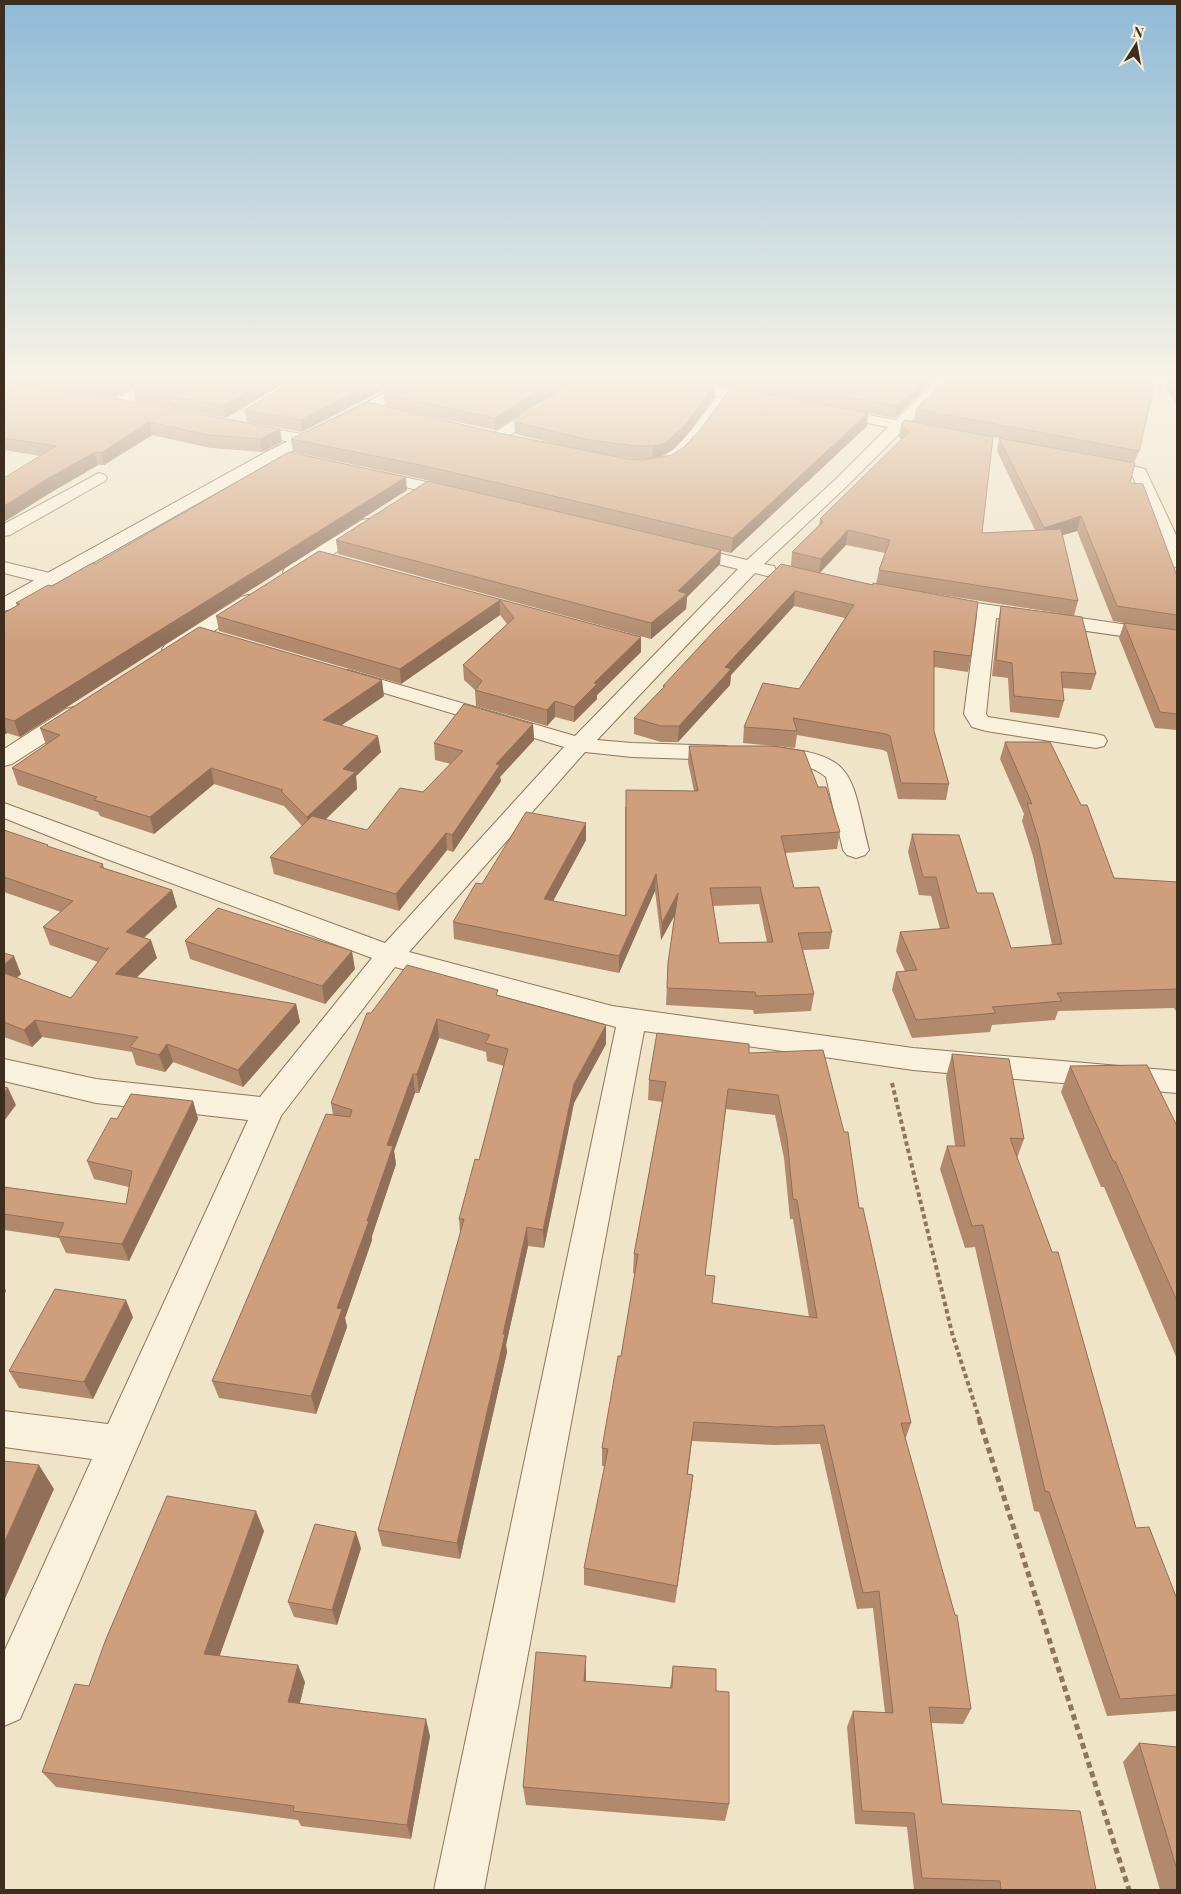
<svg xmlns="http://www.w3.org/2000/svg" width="1181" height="1894" font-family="'Playfair Display',serif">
<rect width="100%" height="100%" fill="#f0e4c8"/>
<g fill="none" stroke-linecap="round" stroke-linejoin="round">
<!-- street casing -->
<g stroke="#8d765c" stroke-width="2">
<g id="street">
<path d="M157,377H175L173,380L121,407H111L109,404L111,401Z"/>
<path d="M585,377H602L500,441H490L487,438L490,435Z"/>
<path d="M632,377H661L763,396L768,397L770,400L768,403L763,404L730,398C716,418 684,473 656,466L654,463C659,456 670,453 677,446C692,431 704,413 717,396L639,381Z"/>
<path d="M940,377H955L911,422L921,425L924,428L921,431L916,433L903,430L847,486L764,564L774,566L776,570L774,574L767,576L755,573L597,740L632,743L725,746L733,748L736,753L733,758L725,760L632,757L585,752L409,952L612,1006L913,1048L1177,1071V1093L913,1070L644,1031L484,1890H434L616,1027L395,967L281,1116L20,1719L4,1726V1652L92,1459L4,1447V1411L108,1424L248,1120L96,1103L4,1081V1059L96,1079L260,1097L372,958L104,858L4,818V803L385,943L564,747L341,680L337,676L341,672L348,670L355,672L575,736L738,569L678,554L675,550L678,546L684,545L747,560L835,480L888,427L825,415L823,412L825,409L830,408L896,420Z"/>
<path d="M245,424L302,434L307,436L310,439L307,442L302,444L240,432L237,429L240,426Z"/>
<path d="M1096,457L1145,469L1177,537V567L1171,566L1132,475L1090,465L1088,462L1090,459Z"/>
<path d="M371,470L464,490L466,494L464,498L458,499L365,478L363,475L365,472Z"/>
<path d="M99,473L105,475L107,478L105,481L10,535L4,536V524Z"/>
<path d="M368,519L374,520L377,524L374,528L299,576L292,578L285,576L283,572L285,568L362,520Z"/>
<path d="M4,562L58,575L60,579L58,583L51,585L4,573Z"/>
<path d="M248,595L255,597L258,601L255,605L179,653L172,655L165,653L162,649L165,645L241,597Z"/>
<path d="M941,598L1177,632V644L996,618L986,714L988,717L1096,734L1104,736L1107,741L1104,746L1096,748L986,731L972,727L964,714L977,615L934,608L931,604L934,600Z"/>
<path d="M74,707L82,709L85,714L82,719L12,764L4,766V749L66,709Z"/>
<path d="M770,747C858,754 850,774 869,850L865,855L856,858L847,855L843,850L826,777C807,761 785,765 762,759L759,754L762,749Z"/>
</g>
</g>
<!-- secondary casing -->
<g stroke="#6f573f" stroke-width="2">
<path id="secondary" d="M413,377H430L428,380L372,411L278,458L11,609L4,611V597L266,452L362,405Z"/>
</g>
<!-- path-far1 -->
<path stroke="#8d765c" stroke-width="4" stroke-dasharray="4.5 3" stroke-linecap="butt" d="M892,1083L952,1333L980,1421"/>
<!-- path -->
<path stroke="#8d765c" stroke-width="5" stroke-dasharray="6 4" stroke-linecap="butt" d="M979,1419L1129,1890"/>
<!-- street -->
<use href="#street" fill="#faf1dc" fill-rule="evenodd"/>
<!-- secondary -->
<use href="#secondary" fill="#faf1dc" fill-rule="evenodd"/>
</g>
<!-- wall -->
<g fill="#b2896c" fill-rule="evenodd">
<path d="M4,377H153L114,397L4,384L280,429L282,442L262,452L211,448L152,435L104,465H98L50,493L40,456L4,450Z"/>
<path d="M294,377L226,418L136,401L133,389Z"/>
<path d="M300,377L302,432L247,422L245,410Z"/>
<path d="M582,377L495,430L393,408L494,432L561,445L515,434L514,422L715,385L714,397L686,436L672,450L664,455L654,458L672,455L684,447L699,431L731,388L671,377H937L895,418L868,413L867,426L731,553L721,551L720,564L687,597L686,609L651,639L338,554L336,540L559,512L426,480L293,452L291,439L385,406L384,394ZM607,455L635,459H652L643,460L628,459Z"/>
<path d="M1161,377H1177V407Z"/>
<path d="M916,409L1139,451L1134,463L1130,483L1177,576V730L1155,728L1119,638L1124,623L1113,621L1077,531L1062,535L1078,601L1074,616L1096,674L1091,690L1062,688L1064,701L1059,718L1010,712L1008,678L992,676L998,621L1001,606L1065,614L904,589L971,656L968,672L934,667V731L949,784L946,800L898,799L887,752L883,750L797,735L795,748L743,743L744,727L799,689L845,618L794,606L731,675L730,685L678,742H661L634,734V718L663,688V686L791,566L792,552L819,525L820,519L902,440L899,437L901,424L905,420L982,533L1035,530L997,451L999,438L914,422ZM846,545L885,553L879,570L876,584L873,585L820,573Z"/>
<path d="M407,490L20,737L7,733L4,735V613L17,606L16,603L95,564Z"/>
<path d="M319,551L641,637V652L597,695V699L574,722L555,717L547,726L476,706L475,690L464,680L463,665L507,624L500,615L401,684L219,631L216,616Z"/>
<path d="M384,696L341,725L381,752L356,776L357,789L325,820L367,830L423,792L451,764L435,760L434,743L533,724L534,740L500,777L501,781L453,852L447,850L399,911L274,874L270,857L302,826L285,807L284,806L214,784L154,834L100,816L98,812L18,785L12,768L46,745L40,728Z"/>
<path d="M1005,742L1114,878L1177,882V1013L1174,1008L1058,1011L1055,1020L992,1025L990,1032L912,1038L892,990L896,972L905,971L896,951L900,932L940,929L931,896L919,895L908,852L912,834L977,893L1011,948L1052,945L1033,856L1022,821L1024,814L1000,759Z"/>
<path d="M689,746L818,787L840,832L837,849L785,853L794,888L832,932L829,949L803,950L814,994L811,1011L754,1014L753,1010L666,1005L668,963L675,915L661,940L655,891L619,973L454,939L453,922L586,823V840L553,901L625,916V807L694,791L688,762ZM759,904L767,942L719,943L713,906Z"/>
<path d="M4,830L49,847L103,864L104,868L172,890L177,907L144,938L157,958L136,978L296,1004L300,1022L243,1087L173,1062L165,1072L136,1065L132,1052L42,1037L32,1047L4,1037V953L21,974L17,978L71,998L98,962L50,945L43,927L61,912L4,892Z"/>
<path d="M185,941L355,969L325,1004L190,959Z"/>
<path d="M499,995L606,1044L574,1103L544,1248L528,1246L506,1345L507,1352L460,1559L382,1546L378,1530L460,1233L459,1219L479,1160L504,1066L487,1061L486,1052L439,1038L419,1093H415L394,1151L396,1164L372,1236V1240L345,1318L347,1327L316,1414L219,1398L212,1381L333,1115L331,1103L371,1013Z"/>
<path d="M749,1053L859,1208L911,1423L905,1440L971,1709L963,1724L931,1723L942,1804L1096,1890H914L907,1827L855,1824L847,1727L853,1711L885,1713L873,1608L857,1609L820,1444L774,1445L692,1441L688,1474L693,1475L675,1603L584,1585V1568L605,1466H602V1448L621,1356L635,1274L633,1273L634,1254L662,1102L648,1100L649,1080ZM726,1109L775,1115L784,1158L790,1219H793L809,1317L712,1303L705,1275Z"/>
<path d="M952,1054L1024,1139L1017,1158L1136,1528L1177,1599V1711L1107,1716L1039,1512L1034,1511L975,1247L965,1248L940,1169L947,1146H955L946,1077Z"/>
<path d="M1070,1066L1177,1126V1359L1104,1187H1101L1061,1092Z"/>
<path d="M193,1101L198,1119L129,1261L66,1253L59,1238L4,1230V1187L126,1204L129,1187L94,1179L87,1161L117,1119Z"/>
<path d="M133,1317L93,1399L19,1388L9,1371Z"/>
<path d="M264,1531L219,1656L305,1682L300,1703L430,1736L411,1839L301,1826L298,1820L56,1787L42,1772L89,1686Z"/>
<path d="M361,1548L337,1625L294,1617L288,1602Z"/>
<path d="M673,1666L716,1691L729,1804L725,1821L526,1805L523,1787L586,1677V1681L670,1688Z"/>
<path d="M1139,1743L1177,1747V1890H1160L1123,1762Z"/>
</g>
<!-- shaded-wall -->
<g fill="#916f58">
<path d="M127,377H153L114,397L111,385Z"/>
<path d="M273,377H294L226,418L223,406Z"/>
<path d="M385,377H409L302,432L300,420Z"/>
<path d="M562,377H582L495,430L494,418Z"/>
<path d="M927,377H937L895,418L897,406Z"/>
<path d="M715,385L714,397L686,436L672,450L664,455L652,459L653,446Z"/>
<path d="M868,413L867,426L731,553L733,538Z"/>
<path d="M149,422L152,435L104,465L101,453Z"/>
<path d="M280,429L282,442L262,452L260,439Z"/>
<path d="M95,452L98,465L50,493L4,522V506L47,479Z"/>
<path d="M406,477L407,490L20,737L14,721Z"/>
<path d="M1081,516L1077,531L1040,542L1044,528Z"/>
<path d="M848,530L846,545L819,573L821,559Z"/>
<path d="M721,550L720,564L687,597L686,609L651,639V623L678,591Z"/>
<path d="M795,591L794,606L731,675L730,685L678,742L679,726L725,667Z"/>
<path d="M500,600V615L401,684L400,669Z"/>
<path d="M641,637V652L597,695V699L574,722V707L594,683Z"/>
<path d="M382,680L384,696L326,736L323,720Z"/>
<path d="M555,701V717L547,726V710Z"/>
<path d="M4,724L7,733L4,735Z"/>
<path d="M533,724L534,740L500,777L501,781L453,852L452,835L496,764Z"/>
<path d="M378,736L381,752L356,776L357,789L310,834L307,817L343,769Z"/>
<path d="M211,768L214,784L154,834L150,817Z"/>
<path d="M586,823V840L545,916L544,899Z"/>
<path d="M446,833L447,850L399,911L396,894Z"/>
<path d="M656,874L655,891L619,973V956Z"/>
<path d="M172,890L177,907L131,949L126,932Z"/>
<path d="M678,893L677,911L661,940L662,923Z"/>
<path d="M151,940L157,958L121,992L115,974Z"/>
<path d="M352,951L355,969L325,1004L322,986Z"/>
<path d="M14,956L21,974L5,989L4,986V965Z"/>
<path d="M296,1004L300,1022L243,1087L238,1070Z"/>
<path d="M437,1019L439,1038L419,1093L417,1074Z"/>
<path d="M35,1020L42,1037L32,1047L24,1030Z"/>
<path d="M606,1025V1044L574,1103L544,1248L543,1230L574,1084Z"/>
<path d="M167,1044L173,1062L165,1072L159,1055Z"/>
<path d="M413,1074L415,1093L394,1151L396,1164L372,1236V1240L345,1318L347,1327L316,1414L311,1396L337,1308L367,1221L387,1145Z"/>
<path d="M8,1088L16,1105L4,1121V1093Z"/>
<path d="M193,1101L198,1119L129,1261L122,1244Z"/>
<path d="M527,1227L528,1246L506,1345L507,1352L460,1559L457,1543Z"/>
<path d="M4,1286L6,1291L4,1295Z"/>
<path d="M126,1300L133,1317L93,1399L84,1382Z"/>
<path d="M39,1465L54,1489L4,1601V1543Z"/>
<path d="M693,1475L691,1493L675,1603L677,1586Z"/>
<path d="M256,1511L264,1531L214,1672L204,1654Z"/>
<path d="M356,1532L361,1548L337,1625L332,1610Z"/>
<path d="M586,1656V1677L584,1701V1681Z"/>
<path d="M298,1665L305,1682L296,1718L288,1702Z"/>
<path d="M426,1719L430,1736L411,1839L407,1825Z"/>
</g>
<!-- building -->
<g fill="#cf9f7d" stroke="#916f58" fill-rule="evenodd">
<path d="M40,377H127L111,385Z"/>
<path d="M157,377H273L223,406L133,389Z"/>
<path d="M300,377H385L300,420L245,410Z"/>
<path d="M415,377H562L494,418L384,394Z"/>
<path d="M587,377H670L715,385L686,424L672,437L665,443L653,446H635L590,440L514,422Z"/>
<path d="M737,377H927L897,406Z"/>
<path d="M948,377H1156L1139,451L916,409Z"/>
<path d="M1171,377H1177V388Z"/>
<path d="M4,384L113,398L280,429L260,439L208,435L149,422L101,453L95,452L47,479L4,506V478L56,446L4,438Z"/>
<path d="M732,387L868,413L733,538L425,466L291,439L368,402L494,432L628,459L643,460L672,455L684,447L699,431Z"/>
<path d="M905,420L993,437L982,533L1061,529L1078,601L879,570L890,540L848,530L821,559L792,552L823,522L820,519L909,432L901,424Z"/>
<path d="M999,438L1135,463L1130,483L1143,484L1177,576V615L1117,606L1081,516L1044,528Z"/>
<path d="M289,452L406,477L14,721L4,718V613L20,604L16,603L48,585L52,586L92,563L95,564Z"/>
<path d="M428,481L721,550L678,591L687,594L651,623L336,540Z"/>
<path d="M319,551L641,637L594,683L597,684L574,707L555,701L547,710L475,690L482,681L463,665L514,618L500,600L400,669L216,616Z"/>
<path d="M781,564L873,585V583L978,602L971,656L934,651V731L949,784L901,783L890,736L886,734L793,718L797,731L744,727L763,683L799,689L854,605L795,591L725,667L731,669L679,726H661L634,718L665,686H663L716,629Z"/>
<path d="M1001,606L1082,617L1096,674L1061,672L1064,701L1014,696L1012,663L996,660Z"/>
<path d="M1124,623L1177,630V714L1160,712Z"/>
<path d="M199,627L382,680L323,720L378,736L343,769L355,772L307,817L281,791L283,790L211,768L150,817L94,800L97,797L12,768L60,735L40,728Z"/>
<path d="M464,704L533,724L496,764L500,765L452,835L446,833L396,894L270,857L312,816L367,830L400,788L423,792L463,751L434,743Z"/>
<path d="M1005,742H1050L1081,805H1087L1114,878L1177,882V989L1057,993L1062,1001L992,1007L996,1013L916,1020L896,972L917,970L900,932L949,928L936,877H923L912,834L959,835L977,893H993L1011,948L1062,944L1038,838L1027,803L1032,804Z"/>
<path d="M689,746H773L804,751L818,787H826L840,832L781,836L794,888L819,887L832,932L798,933L814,994L756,996L755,992L667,988L668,963L678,893L662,923L656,874L619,956L453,922L476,883L482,884L526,812L586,823L544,899L626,916V790L698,791ZM760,887L773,942L719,943L710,888Z"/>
<path d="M4,830L48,845L47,846L103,864L100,867L172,890L126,932L151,940L115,974L296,1004L238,1070L167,1044L159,1055L130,1047L138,1037L35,1020L24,1030L4,1022V973L71,998L109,947L107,949L43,927L73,901L4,877Z"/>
<path d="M218,908L352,951L322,986L185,941Z"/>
<path d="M4,953L14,956L4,965Z"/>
<path d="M407,965L498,990L496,995L606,1025L574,1084L543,1230L527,1227L503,1334H505L457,1543L378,1530L464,1219H459L475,1159L479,1160L508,1049L485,1043L490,1035L437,1019L417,1074H413L387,1145L393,1146L367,1221H369L337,1308L342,1309L311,1396L212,1381L326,1114L350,1117L352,1110L331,1103L367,1013H371Z"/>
<path d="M657,1033L749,1044V1053L823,1050L844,1132H848L859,1208H863L911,1423H901L955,1615H957L971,1709L929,1707L942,1804L1080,1811L1096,1890H1001L1000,1881L922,1878L914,1813L862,1811L853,1711L893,1713L879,1591L863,1593L824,1425L777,1427L694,1422L687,1474L693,1475L677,1586L584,1568L608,1449L602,1448L618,1356H621L638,1254H634L666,1082L649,1080ZM728,1089L778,1095L787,1138L793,1199L797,1200L817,1318L712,1303L715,1276L705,1275Z"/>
<path d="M952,1054L1009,1059L1024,1139L1010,1138L1052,1252H1058L1136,1528L1149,1527L1177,1599V1695L1120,1699L1049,1492L1045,1491L983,1225L972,1226L947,1146H965Z"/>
<path d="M1147,1065L1177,1126V1301L1115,1161H1113L1070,1066Z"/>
<path d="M4,1087L8,1088L4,1093Z"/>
<path d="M131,1094L193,1101L122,1244L58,1236L64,1223L4,1214V1187L126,1204L132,1171L87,1161L111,1118L117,1119Z"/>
<path d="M55,1289L126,1300L84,1382L9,1371Z"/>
<path d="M4,1461L39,1465L4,1543Z"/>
<path d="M167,1496L256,1511L204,1654L298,1665L288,1702L426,1719L407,1825L293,1811L294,1806L42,1772L75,1684L89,1686L106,1639Z"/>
<path d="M315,1524L356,1532L332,1610L288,1602Z"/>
<path d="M536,1652L586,1656L584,1681L672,1688L673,1666L716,1669V1691L729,1692V1804L523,1787Z"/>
<path d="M1139,1743L1177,1747V1870Z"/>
</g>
<!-- sky -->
<linearGradient id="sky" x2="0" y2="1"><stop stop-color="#8fbad6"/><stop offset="0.59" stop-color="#f8f3e6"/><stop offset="1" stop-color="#f8f3e6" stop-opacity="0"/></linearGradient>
<rect width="1181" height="642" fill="url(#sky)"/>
<!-- border -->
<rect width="1181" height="1894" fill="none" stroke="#3d2e20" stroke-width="10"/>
<!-- north arrow -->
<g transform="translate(1136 45) rotate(11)" stroke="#f7eed8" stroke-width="4" paint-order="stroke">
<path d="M0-4L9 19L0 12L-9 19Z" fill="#3d2e20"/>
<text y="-8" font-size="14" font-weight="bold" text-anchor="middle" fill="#3d2e20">N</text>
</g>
</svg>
